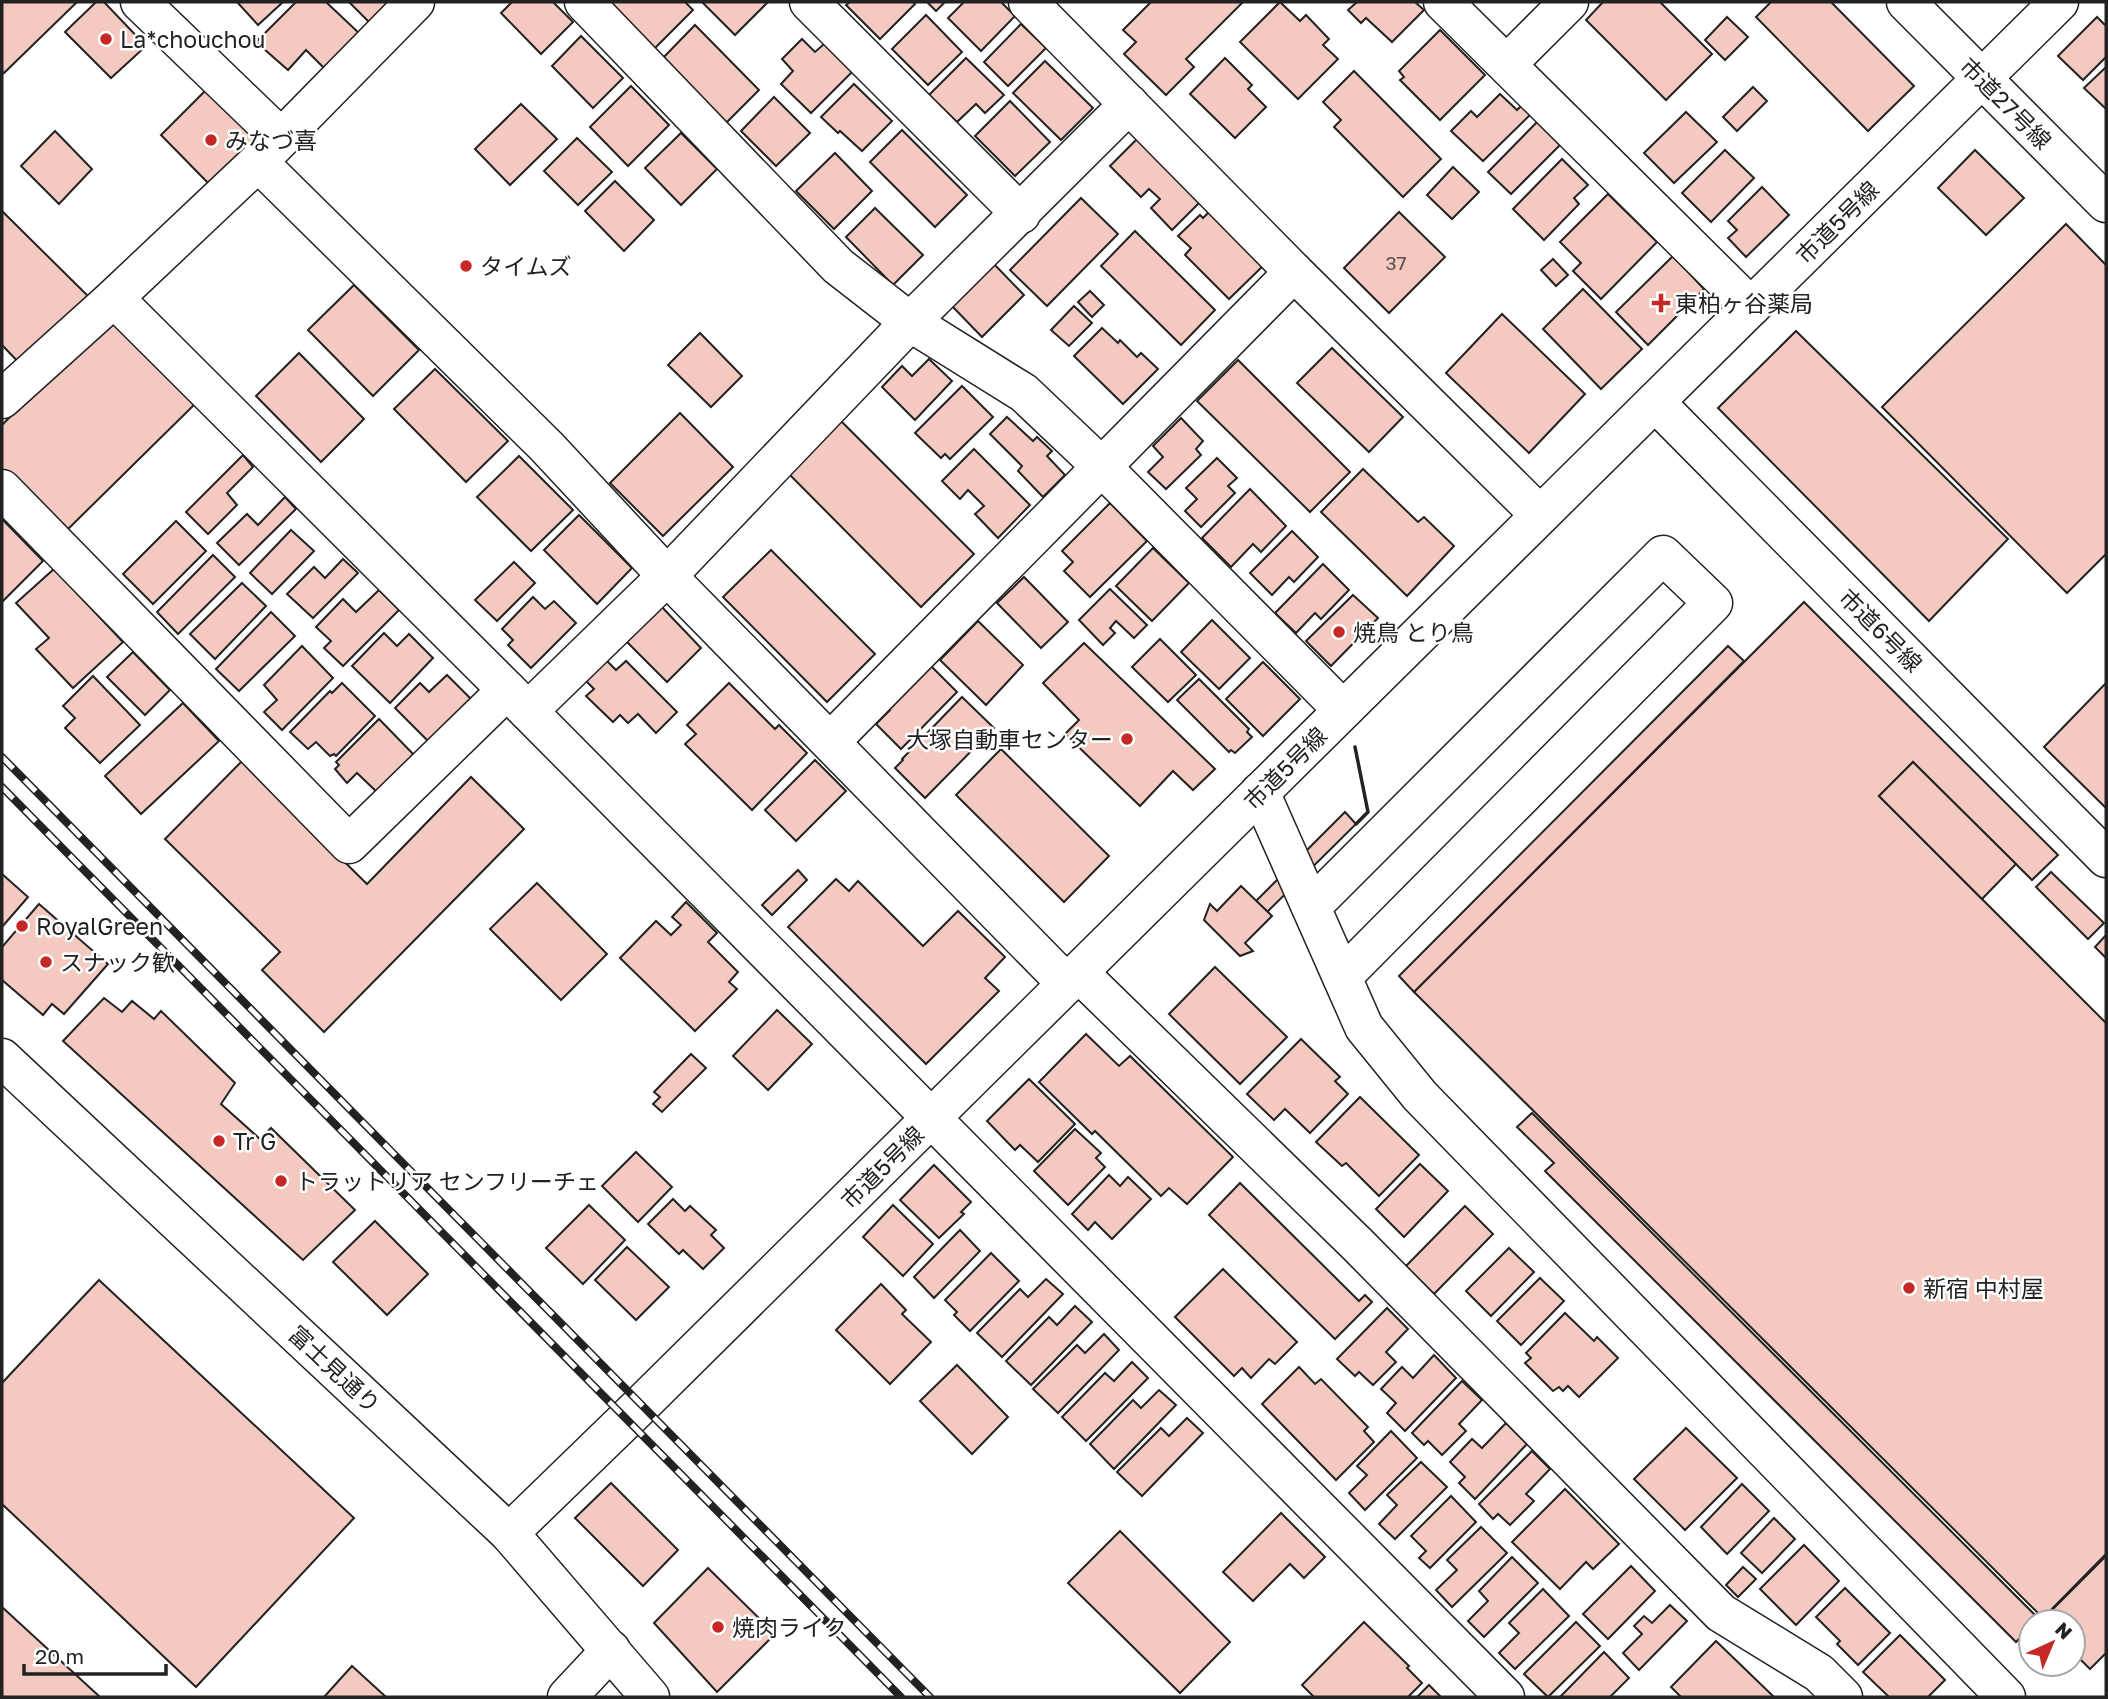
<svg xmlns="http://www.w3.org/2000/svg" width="2108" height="1699" font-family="'Golos Text','Noto Sans JP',sans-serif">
<rect width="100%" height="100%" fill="#fff"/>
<!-- building -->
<g fill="#f3c9c0" stroke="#222" stroke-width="2">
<path d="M2,2H77L4,73L2,71Z"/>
<path d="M96,2H104L146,46L111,78L65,32Z"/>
<path d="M237,2H283L258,25Z"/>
<path d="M296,2H326L360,34L326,70L306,50L288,70L256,42Z"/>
<path d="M349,2H400L374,27Z"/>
<path d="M512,2H553L573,22L541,54L501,13Z"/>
<path d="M607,2H685L693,10L654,49Z"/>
<path d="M702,2H768L735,35Z"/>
<path d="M850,2H913L915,4L880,39L846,5Z"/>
<path d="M927,2H945L936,11Z"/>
<path d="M964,2H1001L1015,16L981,51L948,18Z"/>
<path d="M1151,2H1243L1186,59L1194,67L1166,95L1124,54L1136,42L1123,30Z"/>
<path d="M1280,2L1300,21L1306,15L1329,39L1323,45L1338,59L1298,99L1240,42Z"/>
<path d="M1357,2H1415L1424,10L1392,42L1366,18L1361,23L1348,10Z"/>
<path d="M1603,2H1660L1712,54L1666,100L1586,20Z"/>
<path d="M1771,2H1831L1914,86L1868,131L1756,17Z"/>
<path d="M926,15L962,52L928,85L892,49Z"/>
<path d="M1727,17L1748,37L1725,60L1705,40Z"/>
<path d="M2097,17L2106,26V57L2083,80L2058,56Z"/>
<path d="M1021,24L1046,48L1008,86L984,62Z"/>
<path d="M695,25L759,90L724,125L660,61Z"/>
<path d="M1440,30L1485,75L1440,120L1400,80L1404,77L1399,71Z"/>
<path d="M581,36L623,78L593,108L552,66Z"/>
<path d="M802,39L815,52L824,44L852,72L811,113L781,84L793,71L782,59Z"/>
<path d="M966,58L1004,95L985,113L976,104L957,122L929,95Z"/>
<path d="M1225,58L1252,85L1248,89L1266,107L1235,138L1190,94Z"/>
<path d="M1045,61L1093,108L1061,140L1013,93Z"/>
<path d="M2106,67V109L2084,88Z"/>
<path d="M1354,71L1441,159L1403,197L1334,127L1341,120L1323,102Z"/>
<path d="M854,84L892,121L862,151L840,131L838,133L821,117Z"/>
<path d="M631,86L669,125L628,166L590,127Z"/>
<path d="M1753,87L1767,101L1737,131L1723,117Z"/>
<path d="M207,89L261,144L214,189L161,135Z"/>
<path d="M1500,94L1517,110L1522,105L1531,114L1483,161L1451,131L1471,111L1477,117Z"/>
<path d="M774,97L810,133L776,166L741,131Z"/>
<path d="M1010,101L1050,142L1015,176L975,136Z"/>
<path d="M521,104L557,139L510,185L475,149Z"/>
<path d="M1686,112L1717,142L1674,183L1644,153Z"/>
<path d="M1537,122L1560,145L1511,194L1488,172Z"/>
<path d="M902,130L967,195L935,227L870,162Z"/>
<path d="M55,131L92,169L59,204L21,166Z"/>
<path d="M681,133L717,169L681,205L645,168Z"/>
<path d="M577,138L612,172L578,205L544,171Z"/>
<path d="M1138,138L1201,201L1172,230L1151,208L1160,199L1149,189L1141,197L1110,166Z"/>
<path d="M1725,150L1754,178L1711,222L1682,193Z"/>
<path d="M1975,150L2024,198L1986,235L1938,188Z"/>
<path d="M835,153L872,191L834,229L796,191Z"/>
<path d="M1562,159L1588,185L1574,198L1579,204L1544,240L1513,209Z"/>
<path d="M1453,167L1479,192L1452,219L1427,195Z"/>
<path d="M615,181L654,220L624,251L585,211Z"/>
<path d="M1762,187L1789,215L1746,257L1728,238L1737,230L1728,221Z"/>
<path d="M1608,194L1657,242L1601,299L1573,271L1581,263L1560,242Z"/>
<path d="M1081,198L1118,234L1047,306L1010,270Z"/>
<path d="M875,208L923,255L893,285L846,237Z"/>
<path d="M1212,209L1266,263L1229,299L1185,255L1191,248L1178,236L1200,215L1203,218Z"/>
<path d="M2,211L96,304L25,369L2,345Z"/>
<path d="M1399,212L1445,257L1389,313L1344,268Z"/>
<path d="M2066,224L2106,265V554L2067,593L1882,407Z"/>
<path d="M1135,231L1215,310L1181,345L1101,266Z"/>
<path d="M1673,256L1704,289L1648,345L1616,312Z"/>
<path d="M1553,259L1568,275L1556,286L1541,270Z"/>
<path d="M992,262L1024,295L982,337L950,304Z"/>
<path d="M354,285L419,350L373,396L308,330Z"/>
<path d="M1583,289L1642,349L1601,389L1543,329Z"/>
<path d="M1090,291L1104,305L1092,317L1078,302Z"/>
<path d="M1074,306L1092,323L1069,346L1051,330Z"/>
<path d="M113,313L199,400L62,535L2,472V425Z"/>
<path d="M1502,314L1585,394L1529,453L1446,373Z"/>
<path d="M1102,328L1118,343L1120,340L1137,357L1141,353L1158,369L1123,404L1074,356Z"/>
<path d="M1796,331L2008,539L1929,621L1718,408Z"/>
<path d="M700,333L742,376L711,407L668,365Z"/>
<path d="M1332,348L1403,417L1369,452L1297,383Z"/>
<path d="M299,353L364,419L321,462L256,396Z"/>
<path d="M929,359L952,381L915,420L882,387L902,366L912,376Z"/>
<path d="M1238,360L1350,472L1310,512L1197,401Z"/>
<path d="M435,369L508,441L466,482L394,409Z"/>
<path d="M962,386L993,417L950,459L945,454L941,458L915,433Z"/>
<path d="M680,413L733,467L663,536L610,483Z"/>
<path d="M1007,417L1033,441L1037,437L1052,451L1047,456L1065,475L1043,497L1018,471L1022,466L990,434Z"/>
<path d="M1181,418L1203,441L1196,449L1201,455L1166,489L1148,472L1163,457L1153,446Z"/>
<path d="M840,420L974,554L921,607L787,472Z"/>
<path d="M974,449L1030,505L998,538L975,514L984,506L968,490L960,499L942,481Z"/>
<path d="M243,455L253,467L227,493L237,505L208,534L186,512Z"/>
<path d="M519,456L573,510L531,551L477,497Z"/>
<path d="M1217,458L1237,478L1228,486L1235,493L1201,527L1185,511L1197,499L1186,488Z"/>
<path d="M1363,469L1418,522L1424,517L1454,546L1407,596L1321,512Z"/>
<path d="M1250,489L1286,526L1261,552L1253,544L1231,567L1202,538Z"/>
<path d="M285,497L296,509L239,565L217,543L247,514L258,525Z"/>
<path d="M1110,503L1147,541L1090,597L1064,571L1073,562L1062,551Z"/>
<path d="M579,515L632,568L597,604L544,550Z"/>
<path d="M2,519L43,561L2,602Z"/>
<path d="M176,521L206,551L153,604L123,574Z"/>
<path d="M291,530L314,551L272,594L250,573Z"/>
<path d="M1292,531L1318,557L1294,582L1289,577L1272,595L1250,573Z"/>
<path d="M1153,548L1189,583L1152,621L1116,586Z"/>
<path d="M771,550L875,654L827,702L723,597Z"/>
<path d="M213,555L235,577L178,634L157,612Z"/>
<path d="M343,559L358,573L313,618L287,594L314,567L325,578Z"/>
<path d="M514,562L535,583L497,621L475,600Z"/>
<path d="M1323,564L1349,590L1321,619L1315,613L1296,633L1275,613Z"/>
<path d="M54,569L123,642L73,688L36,649L49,638L16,603Z"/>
<path d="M1024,577L1068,622L1041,648L997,603Z"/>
<path d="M242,583L266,606L215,659L190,634Z"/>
<path d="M1110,589L1147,625L1134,638L1116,621L1110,628L1115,633L1103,645L1079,620Z"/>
<path d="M379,590L399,610L343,666L324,648L331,641L316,627L343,599L356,612Z"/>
<path d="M1353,595L1378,618L1331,666L1306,641Z"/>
<path d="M533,597L545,609L554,601L576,623L531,668L508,645L513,640L502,629Z"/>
<path d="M1804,602L2058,855L2032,880L1913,762L1879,796L2106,1023V1554L2043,1618L1414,992Z"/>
<path d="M659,604L701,648L667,682L624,639Z"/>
<path d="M271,612L295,636L239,691L216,669Z"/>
<path d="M1212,620L1250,658L1219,689L1181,652Z"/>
<path d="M978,621L1023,665L986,705L940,660Z"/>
<path d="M384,633L397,646L409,634L433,658L390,703L352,666Z"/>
<path d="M1160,639L1196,675L1168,702L1132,667Z"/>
<path d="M1084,643L1215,769L1193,790L1173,771L1140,806L1065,734L1079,720L1043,683Z"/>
<path d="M302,646L333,678L282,730L264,712L277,700L264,685Z"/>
<path d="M1728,646L1744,661L1414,992L1399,976Z"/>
<path d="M133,652L170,690L145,715L107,677Z"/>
<path d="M606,660L616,670L626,661L677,712L656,733L638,714L628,723L620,715L613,722L586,696L594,689L586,681Z"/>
<path d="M1263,662L1300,699L1263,736L1226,699Z"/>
<path d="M930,665L957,692L901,749L876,724L890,710L888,708Z"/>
<path d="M447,675L471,699L428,741L395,708L420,683L429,692Z"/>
<path d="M93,676L140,725L100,763L65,728L75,718L63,706Z"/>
<path d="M1199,679L1249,729L1247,732L1252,737L1235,753L1231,750L1229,752L1177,700Z"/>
<path d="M342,683L375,716L336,756L334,754L330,756L316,742L308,749L290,732L330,691L332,693Z"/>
<path d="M729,683L775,729L779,725L807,753L752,810L685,744L696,734L687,725Z"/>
<path d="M2106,683V808L2044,747Z"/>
<path d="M962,697L994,728L925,798L895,768L903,760L902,759Z"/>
<path d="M183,703L219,741L141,814L105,776Z"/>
<path d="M379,719L417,758L380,795L357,773L347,783L335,769L339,765L336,762Z"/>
<path d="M1001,749L1109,856L1064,902L956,795Z"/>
<path d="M815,760L846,791L796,841L765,810Z"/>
<path d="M242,761L367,884L471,777L524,829L324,1032L262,970L280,952L165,839Z"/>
<path d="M1913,762L2016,864L1982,899L1879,796Z"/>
<path d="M1345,812L1356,824L1267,912L1256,901Z"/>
<path d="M798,870L807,880L772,915L762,905Z"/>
<path d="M2051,872L2104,923L2088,939L2036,887Z"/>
<path d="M2,874L28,897L2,927Z"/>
<path d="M836,879L849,891L858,881L923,946L958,911L1005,957L985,978L999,991L926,1064L788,927Z"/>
<path d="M537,883L607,954L561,1000L490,929Z"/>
<path d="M1241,886L1272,916L1245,943L1253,951L1240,956L1204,920L1210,904L1217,911Z"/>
<path d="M686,902L717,933L708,942L738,972L729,982L737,989L695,1031L620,958L656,921L671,935L681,925L672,917Z"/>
<path d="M39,904L108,964L64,1014L52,1004L43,1015L2,980V947Z"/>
<path d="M2106,935V958L2095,947Z"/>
<path d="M1215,967L1287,1037L1240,1084L1169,1014Z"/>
<path d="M104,998L122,1012L132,1001L154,1019L161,1011L235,1083L221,1104L260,1139L271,1128L355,1210L303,1260L63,1041Z"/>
<path d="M777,1010L812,1044L768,1090L733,1056Z"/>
<path d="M1086,1034L1119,1066L1130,1056L1233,1157L1187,1204L1169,1188L1161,1196L1095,1131L1092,1134L1039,1082Z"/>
<path d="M1301,1039L1340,1077L1335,1081L1348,1094L1310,1133L1285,1109L1274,1120L1247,1094Z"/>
<path d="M691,1054L706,1068L662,1112L653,1104L660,1097L654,1092Z"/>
<path d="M1029,1079L1075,1124L1038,1162L1020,1145L1015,1150L987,1121Z"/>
<path d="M1360,1097L1419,1155L1379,1196L1346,1163L1342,1166L1316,1142Z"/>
<path d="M1532,1113L2039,1619L2031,1622V1627L2016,1642L1545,1171L1554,1163L1517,1127Z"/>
<path d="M1075,1129L1101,1153L1096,1158L1105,1167L1068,1205L1034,1171Z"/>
<path d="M636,1152L672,1187L638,1222L602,1186Z"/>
<path d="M1420,1164L1448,1191L1404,1237L1376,1209Z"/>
<path d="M934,1165L971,1202L961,1212L964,1214L939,1238L900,1200Z"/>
<path d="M1109,1175L1120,1186L1128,1177L1151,1199L1112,1239L1095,1222L1088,1230L1072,1214Z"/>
<path d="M1240,1183L1359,1301L1365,1295L1372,1302L1335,1339L1209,1215Z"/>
<path d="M673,1199L685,1211L690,1206L716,1230L711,1235L724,1248L703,1269L683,1250L679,1254L648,1224Z"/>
<path d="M589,1205L625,1240L583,1284L546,1248Z"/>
<path d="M893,1205L933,1244L903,1276L863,1237Z"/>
<path d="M1465,1206L1493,1234L1434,1294L1406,1266Z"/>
<path d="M375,1221L428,1274L387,1315L333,1262Z"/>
<path d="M960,1230L980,1251L934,1298L914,1277Z"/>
<path d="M627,1247L669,1287L636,1320L595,1280Z"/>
<path d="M1509,1248L1534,1272L1491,1316L1466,1291Z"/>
<path d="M991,1253L1019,1281L970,1331L954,1315L957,1312L945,1300Z"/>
<path d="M1223,1269L1297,1342L1275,1364L1269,1359L1251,1378L1242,1368L1234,1376L1175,1317Z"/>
<path d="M1540,1278L1564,1301L1521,1345L1497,1321Z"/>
<path d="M1046,1279L1063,1294L1002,1357L977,1333L1020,1289L1028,1297Z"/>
<path d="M99,1280L354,1518L196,1687L2,1504V1383Z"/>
<path d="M881,1284L906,1310L902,1314L931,1342L890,1384L836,1330Z"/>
<path d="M1075,1306L1092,1322L1031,1385L1006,1361L1049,1317L1057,1325Z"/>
<path d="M1387,1308L1408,1329L1386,1352L1396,1362L1373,1385L1359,1372L1355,1376L1337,1359Z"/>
<path d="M1565,1313L1594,1341L1597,1337L1618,1358L1579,1397L1568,1386L1563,1391L1559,1387L1553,1391L1525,1363L1531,1358L1526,1353Z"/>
<path d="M1104,1334L1119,1350L1058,1413L1033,1389L1077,1345L1085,1353Z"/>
<path d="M1434,1355L1456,1378L1405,1431L1387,1413L1396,1403L1381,1389L1402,1367L1413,1378Z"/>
<path d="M1132,1362L1148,1378L1086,1441L1062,1417L1105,1373L1114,1381Z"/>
<path d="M957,1365L1008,1417L972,1454L920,1401Z"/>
<path d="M1299,1367L1315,1384L1321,1379L1368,1427L1364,1431L1374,1442L1336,1480L1262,1404Z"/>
<path d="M1462,1381L1482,1400L1459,1424L1466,1431L1442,1455L1428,1441L1424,1445L1412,1433Z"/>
<path d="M1159,1390L1176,1405L1114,1469L1090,1444L1133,1400L1141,1408Z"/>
<path d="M1187,1418L1203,1433L1142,1496L1117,1472L1161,1428L1169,1436Z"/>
<path d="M1506,1423L1527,1444L1475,1499L1459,1483L1465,1477L1450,1462L1472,1439L1482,1448Z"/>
<path d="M1686,1428L1737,1478L1685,1530L1634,1479Z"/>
<path d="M1391,1431L1417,1458L1365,1510L1349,1493L1367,1475L1357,1466Z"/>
<path d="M1532,1451L1550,1469L1526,1494L1534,1501L1510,1525L1498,1514L1493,1519L1479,1504Z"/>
<path d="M1421,1462L1447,1487L1395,1539L1379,1524L1397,1505L1387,1495Z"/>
<path d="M611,1483L678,1550L643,1586L575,1518Z"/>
<path d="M1742,1484L1769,1511L1727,1554L1701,1527Z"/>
<path d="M1565,1489L1619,1544L1593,1569L1586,1562L1560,1589L1512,1542Z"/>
<path d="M1451,1496L1476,1522L1430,1568L1419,1558L1426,1551L1411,1536Z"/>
<path d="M1281,1513L1325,1557L1304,1578L1290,1564L1253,1601L1223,1572Z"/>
<path d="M1774,1518L1795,1539L1762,1573L1741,1553Z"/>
<path d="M1481,1527L1507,1553L1452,1607L1436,1590L1457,1570L1447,1560Z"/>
<path d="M1120,1531L1230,1642L1180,1693L1068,1583Z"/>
<path d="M1804,1545L1839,1581L1796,1625L1760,1589Z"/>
<path d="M2106,1556V1653L2090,1669L2073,1652V1622L2041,1621Z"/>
<path d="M1512,1557L1538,1583L1484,1637L1468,1621L1488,1601L1479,1591Z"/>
<path d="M1631,1566L1655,1591L1608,1639L1583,1614Z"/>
<path d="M1743,1567L1756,1579L1738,1597L1726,1585Z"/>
<path d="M708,1568L775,1634L717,1692L654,1623Z"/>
<path d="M1845,1588L1890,1633L1858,1665L1837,1644L1840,1641L1816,1617Z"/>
<path d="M1543,1589L1569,1616L1515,1669L1499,1653L1519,1633L1509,1623Z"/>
<path d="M1670,1605L1687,1621L1639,1670L1623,1653L1642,1634L1634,1626L1644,1616L1652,1623Z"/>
<path d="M2,1607L100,1697H2Z"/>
<path d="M1364,1622L1409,1666L1407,1668L1422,1683L1408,1697H1314L1302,1685Z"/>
<path d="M1576,1622L1600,1646L1548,1697L1524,1674Z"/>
<path d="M1900,1635L1945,1680L1928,1697H1889L1863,1672Z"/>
<path d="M1716,1641L1774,1697H1681L1671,1687Z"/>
<path d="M1604,1652L1629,1678L1610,1697H1560Z"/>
<path d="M352,1666L386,1697H324Z"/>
<path d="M1429,1685L1441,1697H1417Z"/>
</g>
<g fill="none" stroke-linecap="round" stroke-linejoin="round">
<!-- minor casing -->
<g stroke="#222" stroke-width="41">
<g id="minor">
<path d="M140,2L281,138"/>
<path d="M584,2L838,266L910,322L1024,393L1102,467L1343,710"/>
<path d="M809,2L1021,214"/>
<path d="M1028,2L1294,272L1540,515"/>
<path d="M1443,2L1751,307"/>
<path d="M1906,2L2106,203"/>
<path d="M1507,64L1569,2"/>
<path d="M258,162L547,447L667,576L1067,984"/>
<path d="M114,298L507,690L1505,1697"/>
<path d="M2,399L114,298L258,162L415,2"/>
<path d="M1655,402L2106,858"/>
<path d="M2,489L349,844L507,690"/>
<path d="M528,711L667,576L910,322L1129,104"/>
<path d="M831,741L1294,272"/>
<path d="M1260,792L1364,1027L1420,1096L2006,1697"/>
<path d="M1311,907L1663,555L1713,603L1342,977"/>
<path d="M1079,973L1358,1245L1721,1613L1819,1673L1843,1697"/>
<path d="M509,1533L641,1405L2059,2"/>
<path d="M567,1697L611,1650"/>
</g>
</g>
<!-- major casing -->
<g stroke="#222" stroke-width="41">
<path id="major" d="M2,1058L509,1533L650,1697"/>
</g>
<!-- minor -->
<use href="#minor" stroke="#fff" stroke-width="38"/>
<!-- major -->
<use href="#major" stroke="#fff" stroke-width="38"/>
<!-- rail casing -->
<g stroke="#222" stroke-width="8">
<g id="rail">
<path d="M2,757L930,1697"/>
<path d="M2,787L901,1697"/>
</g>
</g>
<!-- rail -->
<use href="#rail" stroke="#fff" stroke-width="5" stroke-dasharray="16" stroke-linecap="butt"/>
<!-- wall -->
<path stroke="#222" stroke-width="3.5" d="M1355,747L1368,812L1356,824"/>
</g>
<!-- markers -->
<g fill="#c62828" stroke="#fff" stroke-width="2.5">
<circle cx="106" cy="39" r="7"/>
<circle cx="211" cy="140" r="7"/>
<circle cx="466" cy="266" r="7"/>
<path d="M1657.5 292.5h7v7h7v7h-7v7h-7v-7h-7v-7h7z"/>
<circle cx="1339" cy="632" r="7"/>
<circle cx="1127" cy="739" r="7"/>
<circle cx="22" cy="926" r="7"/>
<circle cx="46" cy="962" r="7"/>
<circle cx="219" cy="1141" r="7"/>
<circle cx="281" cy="1181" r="7"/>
<circle cx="1909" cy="1288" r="7"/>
<circle cx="718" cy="1627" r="7"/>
</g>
<g text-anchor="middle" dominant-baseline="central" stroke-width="5" stroke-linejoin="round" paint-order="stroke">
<!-- number labels -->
<g font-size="19" fill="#564c4a">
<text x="1396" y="262">37</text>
</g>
<!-- poi labels -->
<g font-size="23" fill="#222" stroke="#fff" text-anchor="start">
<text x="120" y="39">La*chouchou</text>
<text x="225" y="140">みなづ喜</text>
<text x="480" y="266">タイムズ</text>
<text x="1675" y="303">東柏ヶ谷薬局</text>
<text x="1353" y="632">焼鳥 とり鳥</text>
<text x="1113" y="739" text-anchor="end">大塚自動車センター</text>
<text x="36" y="926">RoyalGreen</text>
<text x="60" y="962">スナック歓</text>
<text x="233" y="1141">Tr G</text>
<text x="295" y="1181">トラットリア センフリーチェ</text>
<text x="1923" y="1288">新宿 中村屋</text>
<text x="732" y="1627">焼肉ライク</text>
</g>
<!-- street labels -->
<g font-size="23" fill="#222" stroke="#fff">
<text transform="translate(2006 103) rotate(45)">市道27号線</text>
<text transform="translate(1837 222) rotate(-45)">市道5号線</text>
<text transform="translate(1881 630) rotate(45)">市道6号線</text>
<text transform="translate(1285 768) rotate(-45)">市道5号線</text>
<text transform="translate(882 1167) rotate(-45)">市道5号線</text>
<text transform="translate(335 1369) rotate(43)">富士見通り</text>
</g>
</g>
<!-- border -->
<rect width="2108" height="1699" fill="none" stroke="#222222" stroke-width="7"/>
<!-- north arrow -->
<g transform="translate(2052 1643) rotate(44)"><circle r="33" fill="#ffffff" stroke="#a7a7a7" stroke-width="2"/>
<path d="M0-5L12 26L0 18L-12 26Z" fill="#c62828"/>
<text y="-10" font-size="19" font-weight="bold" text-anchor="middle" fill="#222222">N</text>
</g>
<!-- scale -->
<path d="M24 1664v10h142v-10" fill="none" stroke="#222222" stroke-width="3.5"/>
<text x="35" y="1664" font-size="21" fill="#222222" stroke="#ffffff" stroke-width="5" paint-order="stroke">20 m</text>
</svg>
